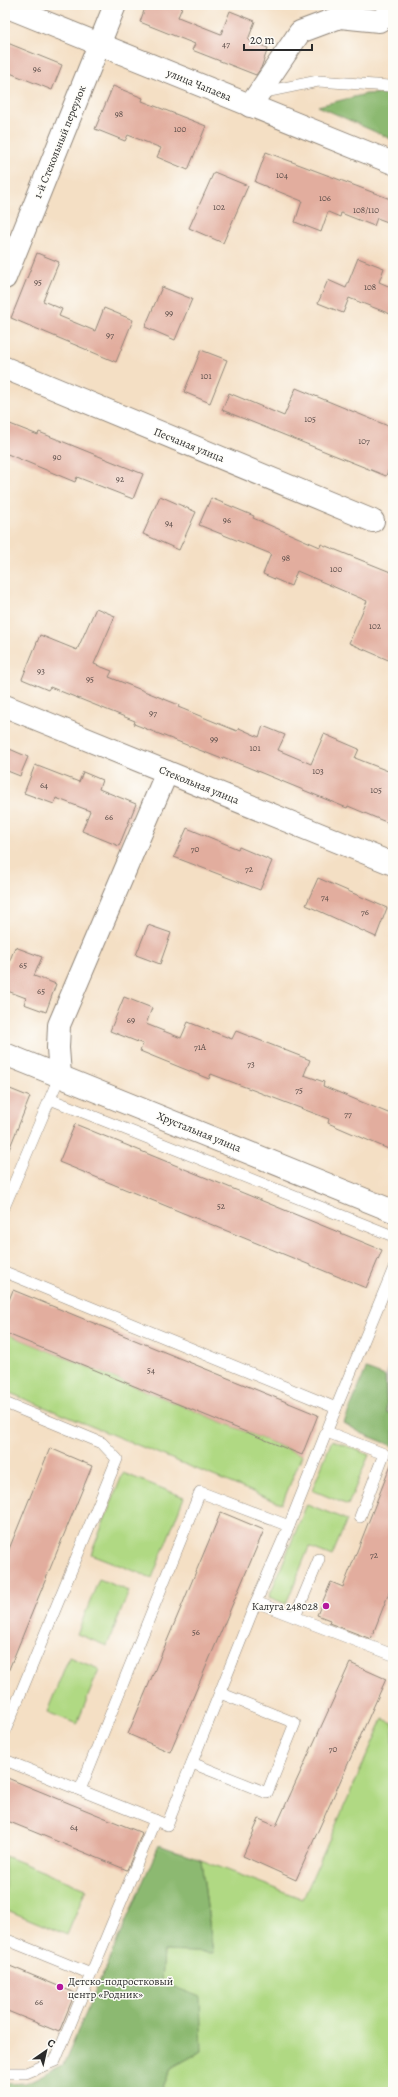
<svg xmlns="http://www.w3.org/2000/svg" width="398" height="2097" font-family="Alegreya,serif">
<rect width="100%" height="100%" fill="#fdfcf7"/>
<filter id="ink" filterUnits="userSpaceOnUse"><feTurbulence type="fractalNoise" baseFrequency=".025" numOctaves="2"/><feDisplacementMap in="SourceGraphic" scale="8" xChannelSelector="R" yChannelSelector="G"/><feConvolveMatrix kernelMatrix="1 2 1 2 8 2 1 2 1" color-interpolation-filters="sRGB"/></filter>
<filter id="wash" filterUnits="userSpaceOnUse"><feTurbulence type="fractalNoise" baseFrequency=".012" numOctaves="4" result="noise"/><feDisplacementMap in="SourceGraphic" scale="16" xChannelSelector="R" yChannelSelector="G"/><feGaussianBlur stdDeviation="0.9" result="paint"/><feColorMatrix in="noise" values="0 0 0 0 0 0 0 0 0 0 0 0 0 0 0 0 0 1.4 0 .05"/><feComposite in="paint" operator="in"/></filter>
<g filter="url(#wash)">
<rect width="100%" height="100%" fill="#f4dfc4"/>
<!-- industrial -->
<path fill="#ccc2b9" d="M393,1356V1446L361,1433Z"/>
<!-- green -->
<g fill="#b0d983" stroke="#6e8257">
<path d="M5,1333L302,1455L282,1504L5,1391Z"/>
<path d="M332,1440L369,1455L348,1505L312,1490Z"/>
<path d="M123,1473L184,1497L152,1578L91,1554Z"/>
<path d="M307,1504L347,1520L332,1556L309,1547L286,1604L269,1597Z"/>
<path d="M99,1579L129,1591L107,1646L77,1634Z"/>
<path d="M69,1657L99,1669L77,1724L47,1712Z"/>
<path d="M383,1719L393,1723V2092H161L171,2068L202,2051L162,1983L164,1951L213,1952L201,1860L303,1899Z"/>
<path d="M5,1856L86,1889L67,1935L5,1909Z"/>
</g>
<!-- forest -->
<g fill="#8cb971" stroke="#5c724e">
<path d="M393,93V140L318,106L366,94Z"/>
<path d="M366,1369L385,1376L387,1413L393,1415V1446L361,1433L344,1423Z"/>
<path d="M159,1845L201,1860L213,1953L164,1951L162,1982L200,1997L202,2051L171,2068L161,2092H5V2084L26,2083L63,2065Z"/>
</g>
<g id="blocks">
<!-- building -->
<g fill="#e2ad9e">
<path d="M146,5H183L178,17L221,34L230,11L255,21L248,40L268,48L261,68L256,75L192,50L195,44L140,22Z"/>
<path d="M5,42L62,65L52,90L5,71Z"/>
<path d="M113,86L143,98L142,101L206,126L188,170L157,157L161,148L128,135L125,141L95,129Z"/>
<path d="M266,152L393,200V224L377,218L374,226L341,213L340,217L328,212L321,232L295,222L302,201L255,182Z"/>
<path d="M214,172L248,186L223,243L189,228Z"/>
<path d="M37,253L59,262L43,301L62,309L59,316L95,331L104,308L133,320L116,362L11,318Z"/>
<path d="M358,258L384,268L379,282L393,288V315L349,298L343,313L318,303L328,280L346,288Z"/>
<path d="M162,287L192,299L175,340L145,327Z"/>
<path d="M201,350L227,360L210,403L184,392Z"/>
<path d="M296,388L393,428V458L386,476L222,410L229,393L284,416Z"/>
<path d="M5,422L38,435L39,432L143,474L133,499L77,477L75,482L5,453Z"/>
<path d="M160,496L196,512L179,550L143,534Z"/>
<path d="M211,498L254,516L253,518L320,547L321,544L393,573V662L349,643L367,601L297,571L291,586L263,574L271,554L199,525Z"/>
<path d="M96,608L115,616L94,664L112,671L109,677L179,705L178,707L237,731L239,728L259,737L263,726L285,735L278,750L311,764L324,734L359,749L355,758L393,773V825L348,806L347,808L223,757L222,759L134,724L135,721L50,687L48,690L22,679L40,635L77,650Z"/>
<path d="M5,747L28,757L20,776L5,770Z"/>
<path d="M35,765L79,782L83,772L102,780L99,789L136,804L119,846L82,831L90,811L56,798L54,804L24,793Z"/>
<path d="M187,828L238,849L239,847L272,861L260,890L174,857Z"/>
<path d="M318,878L387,908L376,937L306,905Z"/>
<path d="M148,925L171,933L160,964L136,955Z"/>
<path d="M15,947L42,957L34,976L56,984L46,1012L24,1004L26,998L5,990V973Z"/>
<path d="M124,997L152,1008L146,1024L181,1038L188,1022L232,1039L236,1031L310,1060L304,1075L324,1082L323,1086L393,1115V1151L328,1123L329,1119L211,1074L209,1079L140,1051L143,1044L110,1031Z"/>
<path d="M5,1087L30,1097L6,1157H5Z"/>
<path d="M75,1124L382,1250L366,1288L59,1162Z"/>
<path d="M13,1290L318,1415L302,1455L5,1333V1310Z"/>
<path d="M50,1448L92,1466L5,1679V1559Z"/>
<path d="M392,1462L393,1582L371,1639L329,1623L330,1620L317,1615L331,1582L343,1587Z"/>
<path d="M221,1512L264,1530L170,1752L128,1734Z"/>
<path d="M350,1663L386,1679L296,1880L243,1856L259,1819L276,1826Z"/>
<path d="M5,1777L142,1833L127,1870L5,1820Z"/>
<path d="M5,1964L75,1993L59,2032L5,2010Z"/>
</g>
</g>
</g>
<g filter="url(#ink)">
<use href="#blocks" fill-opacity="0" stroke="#908578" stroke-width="1"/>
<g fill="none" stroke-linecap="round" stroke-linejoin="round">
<!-- service casing -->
<g stroke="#908578" stroke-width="12">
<g id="service">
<path d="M260,93L318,81L389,86L393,88"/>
<path d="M50,1099L393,1236"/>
<path d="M5,1205L60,1075"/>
<path d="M5,1272L336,1408L289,1526L200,1492L80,1790"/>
<path d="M5,1403L102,1443L117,1459L5,1731"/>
<path d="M336,1408L393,1270"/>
<path d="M327,1432L384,1454L360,1517"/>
<path d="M289,1526L256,1602L393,1655"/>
<path d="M295,1617L319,1559"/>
<path d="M5,1760L167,1825L256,1602"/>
<path d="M192,1763L267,1793L295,1723L220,1693"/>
<path d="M5,1939L91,1974L55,2061L26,2073H5"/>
<path d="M91,1974L155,1820"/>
</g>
</g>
<!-- minor casing -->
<g stroke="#908578" stroke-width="24">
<g id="minor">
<path d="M5,6L393,163"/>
<path d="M250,106L300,32L340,17L379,21L393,11"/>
<path d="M5,278L115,5"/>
<path d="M5,368L373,521"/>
<path d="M5,706L393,864"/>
<path d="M5,1054L393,1211"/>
<path d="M60,1075L58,1048L59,1025L167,772"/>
</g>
</g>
<!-- service -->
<use href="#service" stroke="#fff" stroke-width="11"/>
<!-- minor -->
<use href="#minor" stroke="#fff" stroke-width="22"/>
</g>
</g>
<!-- markers -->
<g fill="#b5179e" stroke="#fdfcf7" stroke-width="1.5">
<circle cx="326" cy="1606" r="4"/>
<circle cx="60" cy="1987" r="4"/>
</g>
<g text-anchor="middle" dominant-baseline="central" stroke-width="3" stroke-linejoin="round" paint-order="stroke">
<!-- number labels -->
<g font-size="9" fill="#594c48">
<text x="226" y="44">47</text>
<text x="37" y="69">96</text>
<text x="119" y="114">98</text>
<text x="180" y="129">100</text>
<text x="282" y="175">104</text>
<text x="325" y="198">106</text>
<text x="219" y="207">102</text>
<text x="366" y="210">108/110</text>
<text x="38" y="282">95</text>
<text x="370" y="287">108</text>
<text x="169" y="313">99</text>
<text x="110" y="335">97</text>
<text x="206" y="376">101</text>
<text x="310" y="419">105</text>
<text x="364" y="441">107</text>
<text x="57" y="457">90</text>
<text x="120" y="479">92</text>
<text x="227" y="520">96</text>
<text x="169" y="523">94</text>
<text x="286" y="558">98</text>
<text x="336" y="569">100</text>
<text x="375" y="626">102</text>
<text x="41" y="671">93</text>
<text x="90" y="679">95</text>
<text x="153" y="713">97</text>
<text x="214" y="739">99</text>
<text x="255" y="748">101</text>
<text x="318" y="771">103</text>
<text x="44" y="785">64</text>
<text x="376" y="790">105</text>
<text x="109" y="817">66</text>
<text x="195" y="849">70</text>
<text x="249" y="869">72</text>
<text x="325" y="897">74</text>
<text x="365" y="912">76</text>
<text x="23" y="965">65</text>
<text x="41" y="991">65</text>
<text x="131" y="1020">69</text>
<text x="200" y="1047">71А</text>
<text x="251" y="1064">73</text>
<text x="299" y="1090">75</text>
<text x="348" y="1114">77</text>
<text x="221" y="1206">52</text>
<text x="151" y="1370">54</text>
<text x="374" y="1555">72</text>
<text x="196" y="1632">56</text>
<text x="333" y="1749">70</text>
<text x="74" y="1827">64</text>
<text x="39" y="2002">66</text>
</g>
<!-- street labels -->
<g font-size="11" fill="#2b2b2b" stroke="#fdfcf7">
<text transform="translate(199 85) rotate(22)">улица Чапаева</text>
<text transform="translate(60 142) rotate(-68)">1-й Стекольный переулок</text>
<text transform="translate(189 445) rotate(22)">Песчаная улица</text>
<text transform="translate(199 785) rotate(22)">Стекольная улица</text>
<text transform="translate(199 1132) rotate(22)">Хрустальная улица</text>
</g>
<!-- poi labels -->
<g font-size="11" fill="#2b2b2b" stroke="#fdfcf7" text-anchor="end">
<text x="318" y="1606">Калуга 248028</text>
<text x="68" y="1981" text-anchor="start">Детско-подростковый<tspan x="68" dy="13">центр «Родник»</tspan></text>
</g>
</g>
<!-- margin -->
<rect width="398" height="2097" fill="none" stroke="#fdfcf7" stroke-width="20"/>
<!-- north arrow -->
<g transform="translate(46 2051) rotate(34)" stroke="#fdfcf7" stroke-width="3" paint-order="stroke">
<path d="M0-3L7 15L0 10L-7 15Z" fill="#2b2b2b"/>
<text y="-6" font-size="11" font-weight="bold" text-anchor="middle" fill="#2b2b2b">С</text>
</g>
<!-- scale -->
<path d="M244 44v6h68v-6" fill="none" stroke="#2b2b2b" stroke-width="2"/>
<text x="250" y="44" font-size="12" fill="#2b2b2b" stroke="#fdfcf7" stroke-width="3" paint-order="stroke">20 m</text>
</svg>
